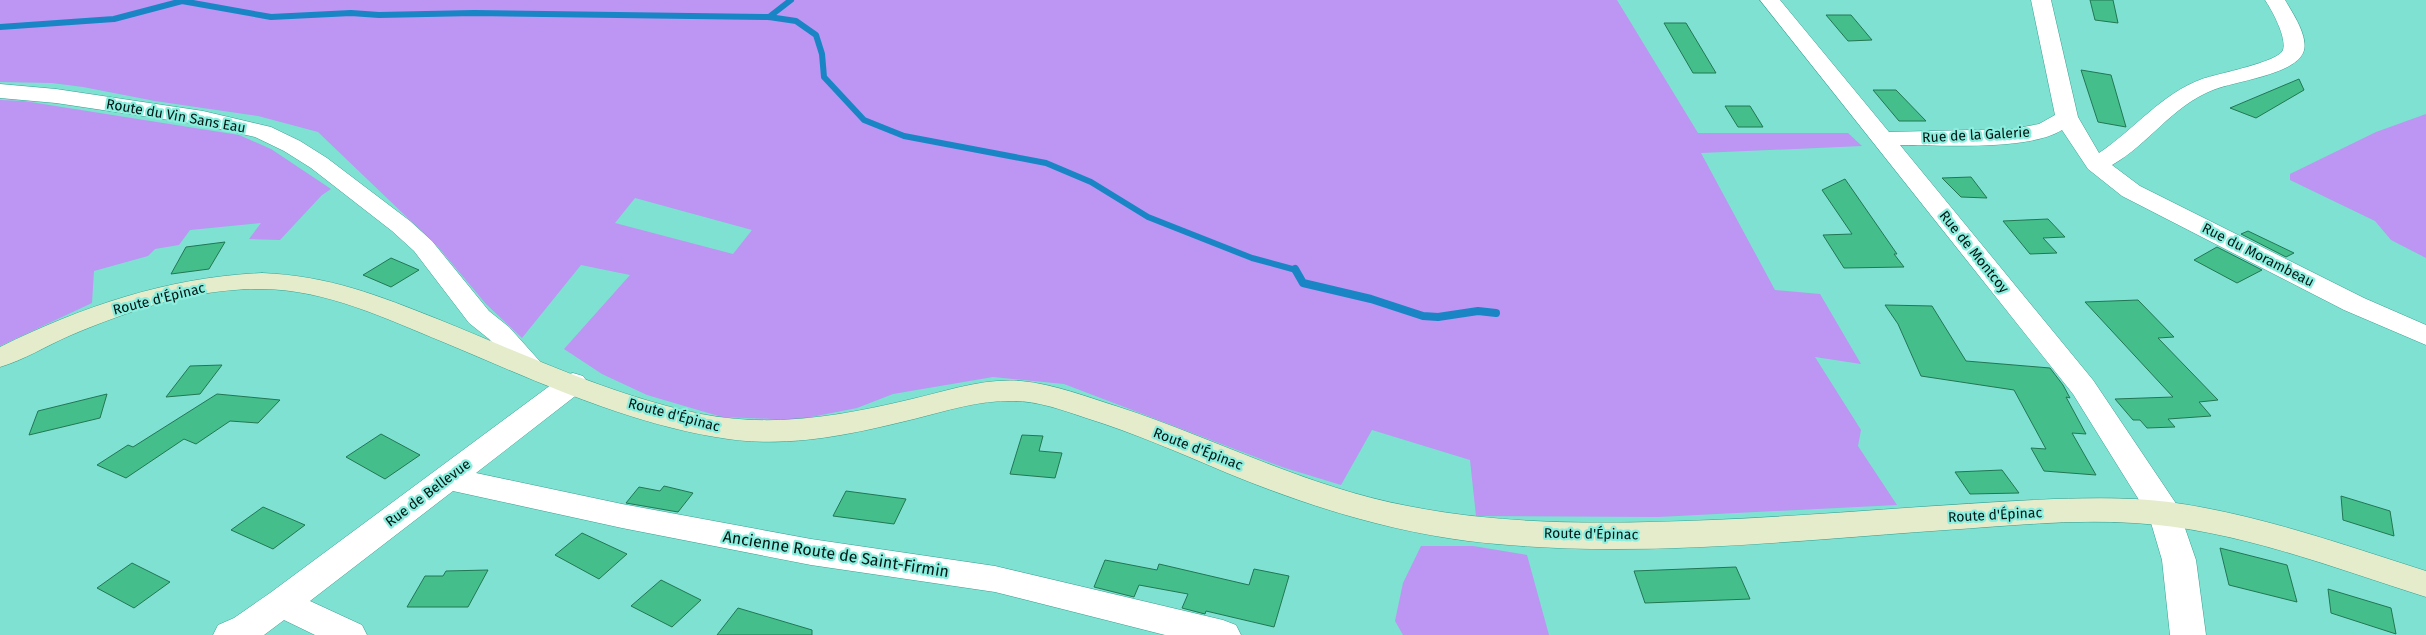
<svg xmlns="http://www.w3.org/2000/svg" width="2426" height="635" font-family="'Fira Sans',sans-serif">
<rect width="100%" height="100%" fill="#7ee1d1"/>
<!-- green -->
<g fill="#bc96f2" fill-rule="evenodd">
<path d="M0,0H1617L1698,133H1848L1862,146L1701,153L1775,290L1820,294L1861,364L1815,357L1861,430L1858,446L1897,505L1658,517L1476,516L1470,460L1372,430L1341,485L1282,467L1064,384L993,377L893,394L857,408L796,420L722,417L647,395L602,374L564,349L630,275L581,265L522,338L486,304L438,247L318,132L258,116L155,101L83,87L52,83L0,82ZM635,198L752,230L733,254L615,223Z"/>
<path d="M0,100L24,101L239,135L271,149L331,189L322,195L280,240L249,239L261,223L190,230L179,245L155,249L148,256L94,271L92,303L0,346Z"/>
<path d="M2426,114V258L2391,240L2375,221L2290,180V174L2376,132Z"/>
<path d="M1421,546H1473L1527,555L1549,635H1403L1395,621L1403,583Z"/>
</g>
<g fill="none" stroke-linecap="round" stroke-linejoin="round">
<!-- stream-far1 -->
<g stroke="#1985c5" stroke-width="6">
<path d="M769,17L791,0"/>
<path d="M0,27L114,19L182,1L271,17L351,13L379,15L474,13L769,17L796,21L816,35L822,54L824,77L864,120L904,136L1046,163L1091,182L1148,217L1252,258L1296,270"/>
</g>
<!-- stream -->
<path stroke="#1985c5" stroke-width="8" d="M1295,269L1303,283L1371,299L1423,316L1438,317L1478,311L1496,313"/>
</g>
<!-- building -->
<g fill="#44bf8c" stroke="#227654">
<path d="M2090,0H2113L2118,23L2095,20Z"/>
<path d="M1826,15H1851L1872,40L1848,41Z"/>
<path d="M1664,23H1686L1716,73H1693Z"/>
<path d="M2081,70L2111,75L2126,127L2098,122Z"/>
<path d="M2299,79L2304,90L2256,118L2230,108Z"/>
<path d="M1873,90H1896L1926,121H1899Z"/>
<path d="M1725,106H1750L1763,127H1738Z"/>
<path d="M1971,177L1987,198L1961,197L1942,178Z"/>
<path d="M1845,179L1897,254H1894L1904,267L1844,268L1823,235L1852,234L1822,190Z"/>
<path d="M2048,219L2065,237L2043,238L2057,253L2030,254L2003,221Z"/>
<path d="M2248,231L2294,253L2286,257L2241,234Z"/>
<path d="M225,242L209,269L171,274L186,247Z"/>
<path d="M2217,247L2262,270L2237,283L2194,260Z"/>
<path d="M391,258L419,270L391,287L363,275Z"/>
<path d="M2138,300L2174,337L2158,338L2218,400L2199,402L2211,416L2168,419L2175,427L2147,428L2140,420H2133L2115,399L2173,397L2085,302Z"/>
<path d="M1885,305L1932,306L1966,361L2050,368L2063,385L2070,398L2066,397L2086,434L2072,433L2096,475L2044,471L2031,448L2046,449L2014,390L1921,376L1898,324Z"/>
<path d="M222,365L200,394L166,397L190,366Z"/>
<path d="M107,394L100,418L29,435L38,411Z"/>
<path d="M217,394L280,400L258,423L230,421L196,444L184,439L126,478L97,465L128,445L133,447Z"/>
<path d="M381,434L420,455L385,479L346,457Z"/>
<path d="M1022,435L1043,436L1039,451L1062,453L1055,478L1010,474Z"/>
<path d="M2002,470L2019,493L1970,494L1955,472Z"/>
<path d="M664,486L693,493L678,512L626,503L639,487L660,491Z"/>
<path d="M846,491L906,499L894,524L833,516Z"/>
<path d="M2341,496L2390,511L2394,536L2343,520Z"/>
<path d="M263,507L305,525L273,549L231,530Z"/>
<path d="M582,533L627,554L599,579L555,555Z"/>
<path d="M2220,548L2287,565L2297,602L2229,585Z"/>
<path d="M1105,560L1157,570L1159,564L1249,585L1254,569L1289,576L1274,627L1206,611L1205,614L1182,608L1188,594L1139,585L1134,597L1094,587Z"/>
<path d="M132,563L170,582L134,608L97,588Z"/>
<path d="M1736,567L1750,599L1645,603L1634,571Z"/>
<path d="M488,570L468,607H407L425,576H443L446,571Z"/>
<path d="M661,580L701,600L672,627L631,606Z"/>
<path d="M2328,589L2391,608L2396,634L2331,613Z"/>
<path d="M738,608L812,630V635H717Z"/>
</g>
<g fill="none" stroke-linecap="round" stroke-linejoin="round">
<!-- minor casing -->
<g stroke="#39a092" stroke-width="1">
<g id="minor">
<path d="M1760,0H1780L1889,132L2013,129L2039,124L2055,115L2031,0H2051L2078,117L2099,153C2135,129 2161,94 2202,79C2216,74 2279,62 2283,50C2287,38 2272,10 2265,0H2285C2292,12 2310,38 2303,53C2293,75 2235,81 2213,90C2172,106 2149,144 2112,165L2140,186L2364,298L2426,325V345L2344,310L2122,196L2088,169L2062,130C2029,151 1941,145 1900,145L2093,380L2177,505L2196,560L2206,635H2170L2162,560L2149,516L2073,394Z"/>
<path d="M0,84L56,89L203,111L271,127L300,141L327,158L410,221L432,241L489,311L509,327L545,367L541,374L531,376L521,374L489,339L469,323L414,251L392,231L311,168L284,151L255,137L203,125L56,103L0,98Z"/>
<path d="M573,373L583,376L588,383L583,390L476,473L622,504L811,539L995,566L1223,620L1236,625L1241,635H1165L995,592L811,565L622,528L453,491L310,601L362,625L367,635H315L284,620L264,635H213L218,625L234,618L270,593L563,376Z"/>
</g>
</g>
<!-- secondary casing -->
<g stroke="#39a092" stroke-width="1">
<path id="secondary" d="M262,273C330,276 377,295 440,320C524,354 612,396 701,414C773,428 841,416 912,399C947,391 983,378 1021,381C1054,384 1087,397 1119,407C1216,439 1307,487 1408,506C1508,526 1611,524 1712,520C1827,515 1940,504 2054,499C2092,498 2131,497 2169,502C2257,514 2341,544 2426,571V597C2331,567 2235,529 2134,523C2071,519 2008,526 1946,530C1788,541 1626,560 1468,541C1384,530 1305,505 1227,473C1180,453 1134,433 1086,418C1062,410 1038,401 1013,401C979,400 946,411 914,419C853,434 791,448 728,439C629,425 534,380 443,342C384,318 327,290 263,289C196,288 130,310 69,336C46,346 24,360 0,367V347C83,306 169,277 262,273Z"/>
</g>
<!-- minor -->
<use href="#minor" fill="#fff" fill-rule="evenodd"/>
<!-- secondary -->
<use href="#secondary" fill="#e4eccc" fill-rule="evenodd"/>
</g>
<g text-anchor="middle" dominant-baseline="central" stroke-width="4.5" stroke-linejoin="round" paint-order="stroke">
<!-- street labels -->
<g font-size="14" fill="#021613" stroke="#8ceede">
<text transform="translate(176 116) rotate(10)">Route du Vin Sans Eau</text>
<text transform="translate(1976 135) rotate(-3)">Rue de la Galerie</text>
<text transform="translate(1974 252) rotate(51)">Rue de Montcoy</text>
<text transform="translate(2258 255) rotate(27)">Rue du Morambeau</text>
<text transform="translate(159 299) rotate(-14)">Route d'Épinac</text>
<text transform="translate(674 415) rotate(15)">Route d'Épinac</text>
<text transform="translate(1198 449) rotate(21)">Route d'Épinac</text>
<text transform="translate(428 493) rotate(-37)">Rue de Bellevue</text>
<text transform="translate(1995 515) rotate(-3)">Route d'Épinac</text>
<text transform="translate(1591 534) rotate(1)">Route d'Épinac</text>
</g>
<!-- near-street labels -->
<g font-size="16" fill="#021613" stroke="#8ceede">
<text transform="translate(836 554) rotate(9)">Ancienne Route de Saint-Firmin</text>
</g>
</g>
</svg>
